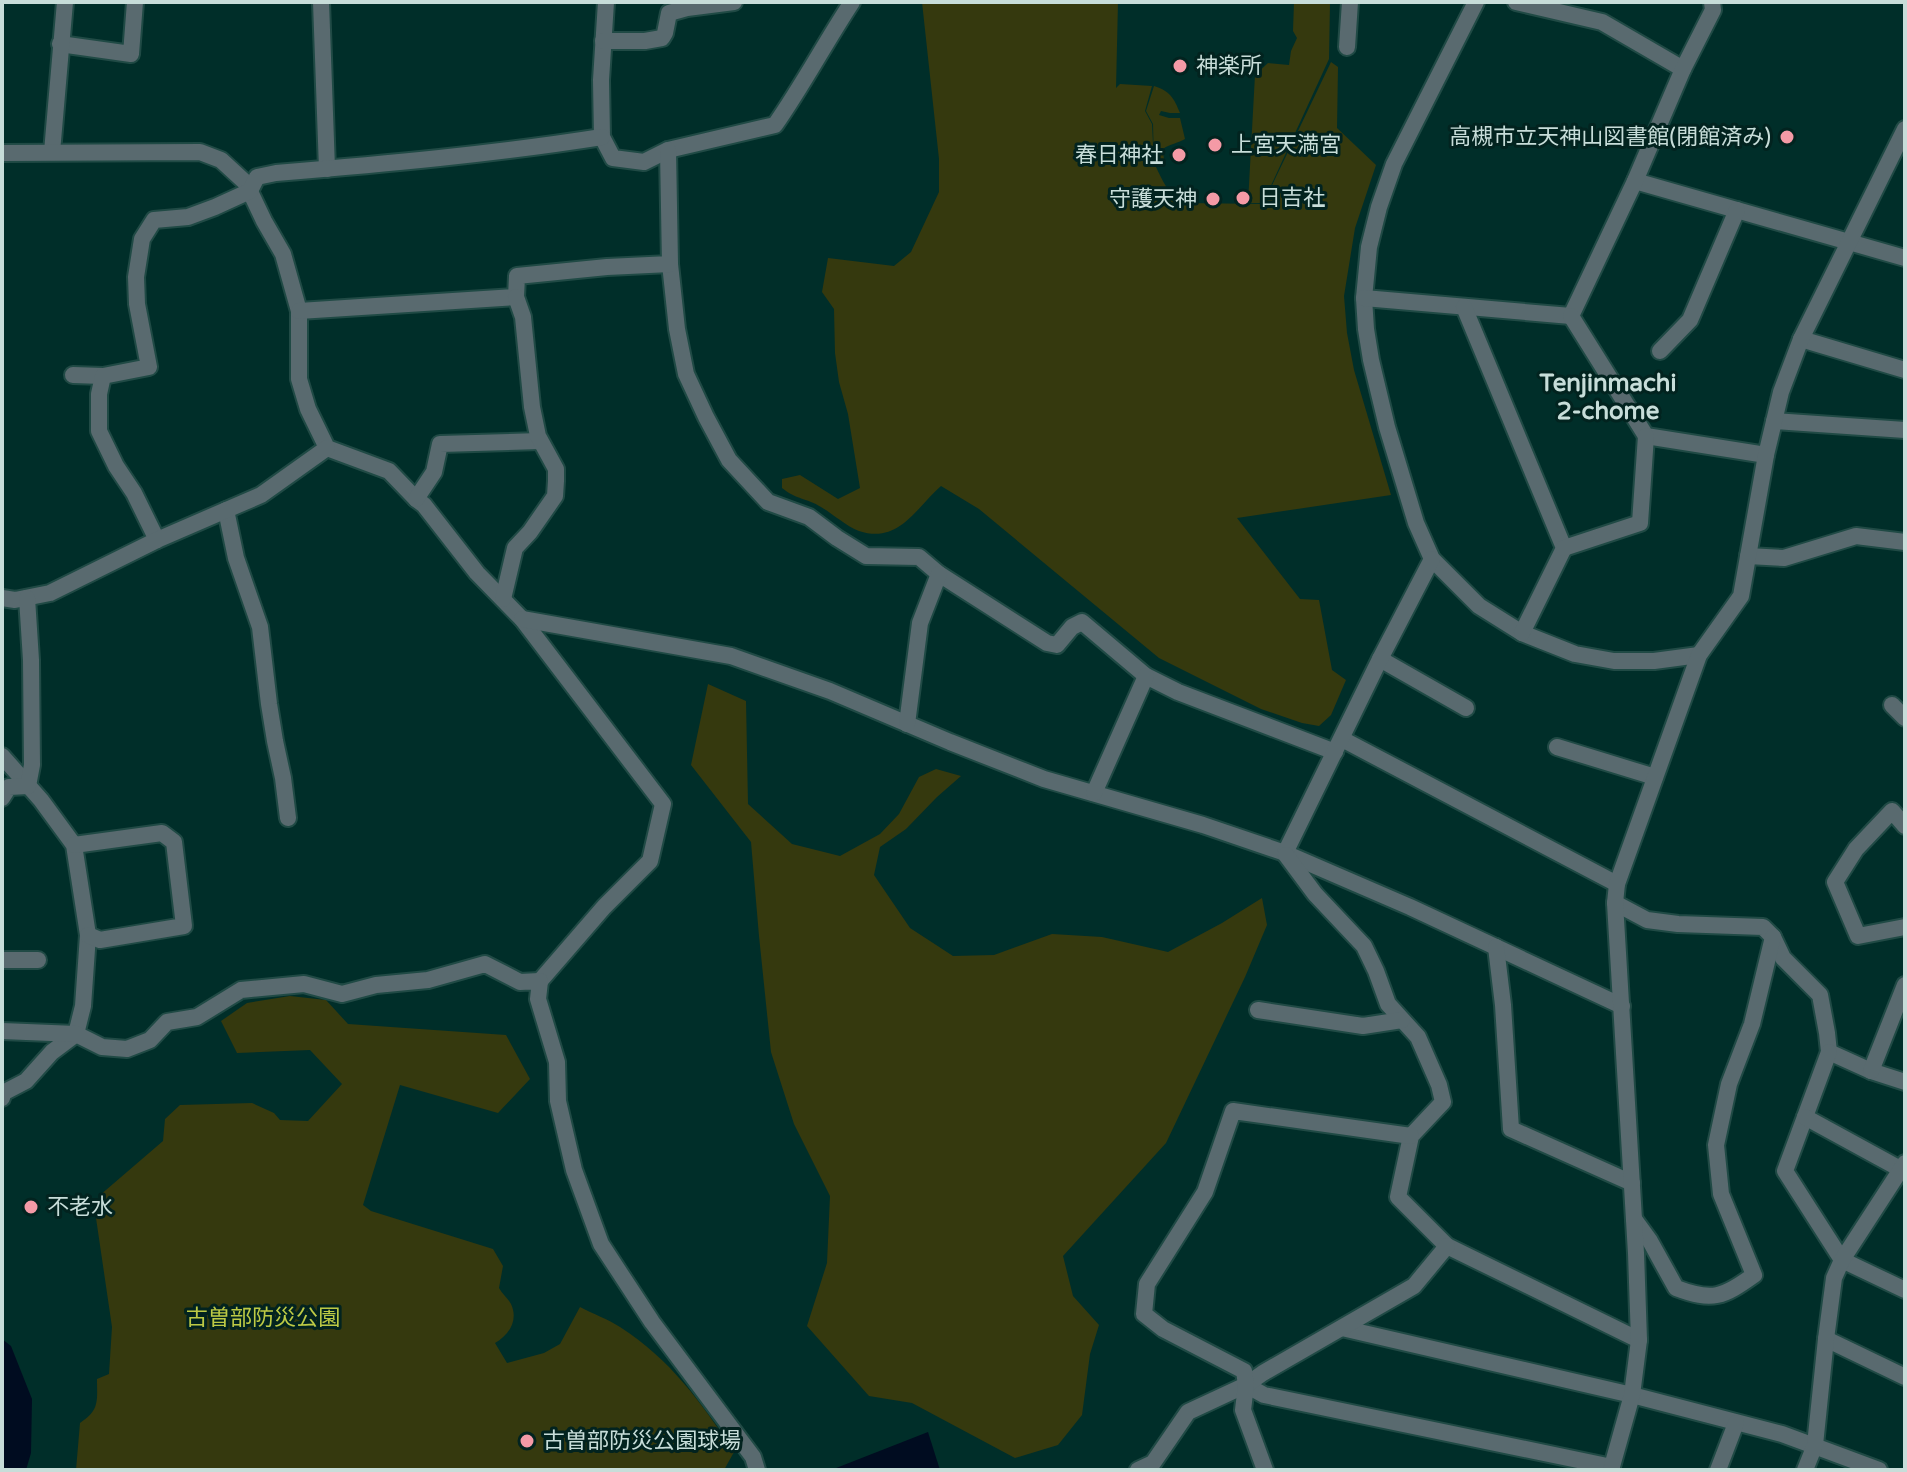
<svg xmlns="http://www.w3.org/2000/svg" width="1907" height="1472" font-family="'Varela Round','Noto Sans JP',sans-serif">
<rect width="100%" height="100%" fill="#002e29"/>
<!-- green -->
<g fill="#35390e">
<path d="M922,2H1118L1116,88L1120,84L1152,86L1145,111L1152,124L1154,164L1153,124L1146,111L1154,86C1170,91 1174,98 1180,113H1170L1161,111L1159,115L1169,118H1180L1185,139C1179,143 1169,144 1163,149L1164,161L1155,165C1163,181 1168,195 1184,203L1263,204L1331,62L1338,67L1337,128L1376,165L1355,228L1344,296L1347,333L1354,370L1391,495L1237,518L1300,599L1319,600L1332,670L1346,680L1331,715L1319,726L1302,723L1261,709L1159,658L979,509L941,486C915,509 899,544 859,531C846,526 833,514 821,507C807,498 797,500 782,488V479L800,475L838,499L860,488L848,414L839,382L835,353L834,309L822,292L828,258L894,266L911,252L939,192V159Z"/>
<path d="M1294,2H1330L1329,59L1263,203H1248L1255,75L1268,63L1289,65L1291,51L1297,38L1293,31Z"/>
<path d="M708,684L746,701L748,804L792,844L840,856L880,834L899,814L919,777L936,769L961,776L937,797L906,829L880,847L874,875L910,928L953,956L994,955L1052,934L1102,937L1168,952L1222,923L1262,898L1267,925L1245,977L1166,1143L1063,1256L1073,1296L1099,1325L1090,1354L1082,1415L1058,1445L1015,1458L912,1403L869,1396L807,1326L827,1263L830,1196L794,1124L771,1052L759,936L751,842L691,765Z"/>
<path d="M290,996L326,1000L348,1024L506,1035L530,1079L498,1113L400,1085L363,1205L371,1211L493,1249L503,1266L499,1288C502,1294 508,1298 511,1304C519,1321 508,1336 495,1343L507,1363L544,1353L560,1344L580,1307C593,1314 608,1319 620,1327C671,1360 701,1402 734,1452L724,1470H76L80,1423C100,1410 97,1401 97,1379L109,1374L112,1327L96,1218L99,1196L163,1141L165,1119L180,1105L252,1103L274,1113L280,1120L308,1121L342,1084L310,1050L237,1053L221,1021L247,1003Z"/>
</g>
<!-- water -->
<g fill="#000c20">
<path d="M2,1339L11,1346L32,1399L31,1453L26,1470H2Z"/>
<path d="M928,1432L940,1470H831Z"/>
</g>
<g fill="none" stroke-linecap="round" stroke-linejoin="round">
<!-- minor casing -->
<g stroke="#204a45" stroke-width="20">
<g id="minor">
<path d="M321,2L327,169"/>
<path d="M606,2L601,80L602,137L613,158L644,162L668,150L775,125C803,85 825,43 852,2"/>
<path d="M1476,2L1394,164L1379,207L1369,247L1364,298L1366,329L1371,360L1387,427L1416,523L1432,559L1479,606L1522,633L1575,654L1614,661H1654L1699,655"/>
<path d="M1516,2L1602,22L1683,69"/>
<path d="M603,41H645L662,38L665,33L669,13L687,8L734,2"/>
<path d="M60,44L131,54L135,2"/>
<path d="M1347,47L1350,2"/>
<path d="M52,152L65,2"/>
<path d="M2,153L200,152L221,160L246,183L264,221L283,254L299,311V379L308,409L327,448L389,471L416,499L424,505L477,573L522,619L663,804L650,861L604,907L540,981"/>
<path d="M1635,181L1905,258"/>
<path d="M670,264L677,329L686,374L706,417L729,460L768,502L809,517L837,538L866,556L919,557L939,574L1047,643L1057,645L1072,627L1082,622L1146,676L1178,692L1335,752"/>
<path d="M1364,298L1571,316"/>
<path d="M1464,307L1564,548L1522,633"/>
<path d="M299,311L516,297L517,276L607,267L670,264L668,150"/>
<path d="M1571,316L1635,181L1683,69L1713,10L1712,2"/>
<path d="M1571,316L1646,436L1766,455"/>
<path d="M1801,339L1905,370"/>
<path d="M1660,351L1690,320L1737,210"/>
<path d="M73,375L103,376"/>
<path d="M1774,421L1905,430"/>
<path d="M416,499L434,472L440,444L540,441"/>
<path d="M226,510L236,558L260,627L269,704L275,741L283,778L288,818"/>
<path d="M157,540L134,493L116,466L99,431V394L103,376L149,367L137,304L136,277L142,239L154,220L188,217L215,207L250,191L257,177L276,173C385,164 494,154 602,137"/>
<path d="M1564,548L1640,523L1646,436"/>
<path d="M1748,556L1784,558L1856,536L1905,542"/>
<path d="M2,598L15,600L50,593L157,540L261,495L327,448"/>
<path d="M503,599L515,548L530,532L555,496L556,481V469L538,436L532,407L523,317L516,297"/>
<path d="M522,619L731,656L830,691L950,742L1044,779L1203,825L1285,853L1410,907L1622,1006"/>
<path d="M1380,659L1466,708"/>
<path d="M1892,705L1905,718"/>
<path d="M907,724L920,623L939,574"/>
<path d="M1342,739L1617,884"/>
<path d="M1557,747L1655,777"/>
<path d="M2,756L41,800L74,845L88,935L83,1006L76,1034L52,1052L26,1081L3,1093L2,1098"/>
<path d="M1094,793L1146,676"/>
<path d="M2,798L9,787L28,786L32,765L31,660L27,598"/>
<path d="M1905,826L1892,811L1856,849L1835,882L1858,936L1905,927"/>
<path d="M74,845L162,833L174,842L184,926L100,940L88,935"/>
<path d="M1285,853L1380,659L1432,559"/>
<path d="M1286,855L1315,894L1364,946L1376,971L1388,1004L1418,1037L1439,1085L1443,1102L1411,1136L1398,1197L1447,1246L1639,1340"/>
<path d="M1615,903L1647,920L1678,924L1763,927L1773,937L1783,958L1820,995L1827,1033L1829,1052L1871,1071L1905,1082"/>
<path d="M1496,947L1503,1005L1511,1129L1632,1183"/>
<path d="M2,960H38"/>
<path d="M1258,1010L1363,1026L1402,1020"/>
<path d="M2,1031L76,1034L102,1047L127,1049L150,1040L167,1022L197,1017L241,990L304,984L342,994L376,985L428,980L485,964L520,982L540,981L538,999L557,1062L558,1101L574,1170L601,1244L652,1322L753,1457L757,1470"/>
<path d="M1829,1052L1785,1171L1842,1260L1905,1290"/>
<path d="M1871,1071L1905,985"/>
<path d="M1805,1117L1902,1170"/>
<path d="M1634,1219L1650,1241L1676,1288C1713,1302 1723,1297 1754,1275L1721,1194L1716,1145L1729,1084L1752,1024L1773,937"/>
<path d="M1342,1328L1632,1395L1782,1434L1879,1470"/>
<path d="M1826,1339L1905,1377"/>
<path d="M1246,1385L1264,1395L1612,1467"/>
<path d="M1138,1470L1153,1463L1188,1412L1246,1385L1263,1373L1414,1286L1447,1246"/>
<path d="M1265,1470L1243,1410L1246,1385L1244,1371L1163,1329L1144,1314L1147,1284L1205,1192L1233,1111L1411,1136"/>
<path d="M1718,1470L1736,1423"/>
<path d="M1805,1470L1815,1445L1826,1339L1834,1278L1842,1260L1905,1163"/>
</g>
</g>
<!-- tertiary casing -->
<g stroke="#204a45" stroke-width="20">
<path id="tertiary" d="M1611,1470L1632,1395L1639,1340L1636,1253L1615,903L1617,884L1699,655L1741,596L1766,455L1781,392L1801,339L1905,129"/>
</g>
<!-- minor -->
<use href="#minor" stroke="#596a6f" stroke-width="16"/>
<!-- tertiary -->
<use href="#tertiary" stroke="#596a6f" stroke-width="16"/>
</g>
<!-- markers -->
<g fill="#f49aa6" stroke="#02231f" stroke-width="3">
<circle cx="1180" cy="66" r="8"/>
<circle cx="1787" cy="137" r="8"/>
<circle cx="1215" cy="145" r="8"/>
<circle cx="1179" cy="155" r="8"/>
<circle cx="1243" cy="198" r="8"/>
<circle cx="1213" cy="199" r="8"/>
<circle cx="31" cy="1207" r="8"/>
<circle cx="527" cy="1441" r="8"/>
</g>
<g text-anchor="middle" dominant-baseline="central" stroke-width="6" stroke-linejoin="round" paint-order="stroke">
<!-- poi labels -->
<g font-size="22" fill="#c7ddd9" stroke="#02231f" text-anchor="start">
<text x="1196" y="66">神楽所</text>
<text x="1771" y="137" text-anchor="end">高槻市立天神山図書館(閉館済み)</text>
<text x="1231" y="145">上宮天満宮</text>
<text x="1163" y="155" text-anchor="end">春日神社</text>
<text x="1259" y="198">日吉社</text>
<text x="1197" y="199" text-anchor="end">守護天神</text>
<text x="47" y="1207">不老水</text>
<text x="543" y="1441">古曽部防災公園球場</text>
</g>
<!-- park labels -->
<g font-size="22" fill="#bdca45" stroke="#02231f">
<text x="263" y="1318">古曽部防災公園</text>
</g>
<!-- neighbourhood labels -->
<g font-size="24" font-weight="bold" fill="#c7ddd9" stroke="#02231f">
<text x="1608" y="383">Tenjinmachi<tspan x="1608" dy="28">2-chome</tspan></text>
</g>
</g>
<!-- border -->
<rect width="1907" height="1472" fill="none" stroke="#c7ddd9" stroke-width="8"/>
</svg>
